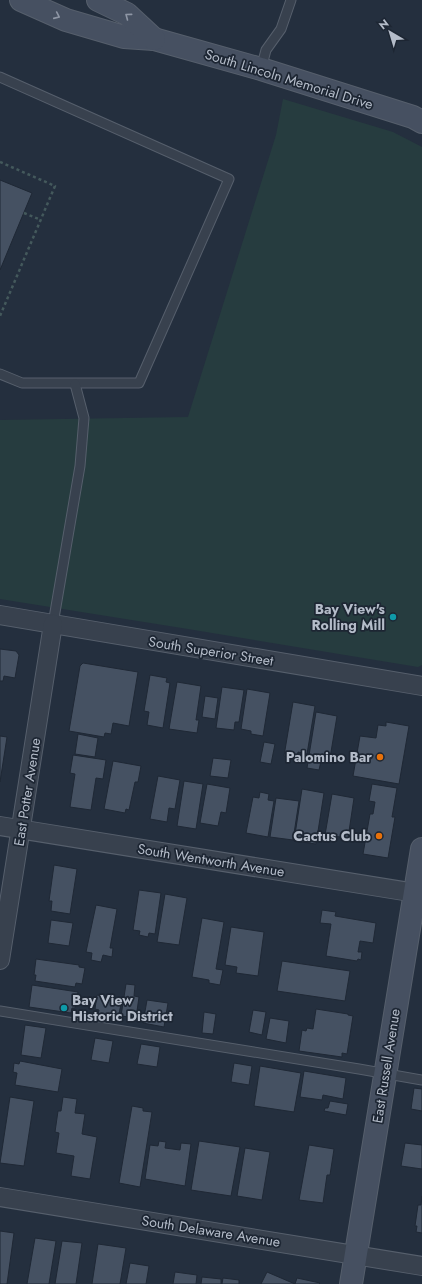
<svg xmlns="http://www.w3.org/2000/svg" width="422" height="1284" font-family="Jost,sans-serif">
<rect width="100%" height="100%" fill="#242f3e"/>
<!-- green -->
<path fill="#263c3f" d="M283,99L393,132L422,147V665L418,667L188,629L0,599V420L188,417L276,135Z"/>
<!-- building -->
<g fill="#455162" stroke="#1f2835">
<path d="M0,180L32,193L0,270Z"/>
<path d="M0,649L16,651L19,655L15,678L4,676L3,681H0Z"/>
<path d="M83,663L138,672L129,726L113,723L111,734L105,733L104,737L69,731L80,666Z"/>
<path d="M150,675L167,678L166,682L170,683L163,728L147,725L149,712L144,711Z"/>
<path d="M177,682L201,686L196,720H199L197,733L169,729Z"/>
<path d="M222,687L244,690L239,722H235L234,730L216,728Z"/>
<path d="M247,689L270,693L263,736L251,734V731L241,729Z"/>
<path d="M205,696L218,698L215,719L202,717Z"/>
<path d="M293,702L315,706L307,754L298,752L297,758L284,756Z"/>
<path d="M316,712L337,716L330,758L322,757L319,770L307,768Z"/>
<path d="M386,722L409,726L399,784L353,776L360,736L376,738L378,725L386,726Z"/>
<path d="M78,734L98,738L95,757L75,754Z"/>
<path d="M0,736L7,737L0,782Z"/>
<path d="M264,742L275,744L271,764L260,762Z"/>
<path d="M73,755L106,760L103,779L96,778L91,810L70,807L75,774L70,773Z"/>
<path d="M213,758L231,760L228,778L210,776Z"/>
<path d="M113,761L141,766L138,782H135L129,810L126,809L125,813L104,809Z"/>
<path d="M158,776L180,780L175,809L169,808L167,822L150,819Z"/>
<path d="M184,781L203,784L196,829L177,826Z"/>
<path d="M207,784L230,788L226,813L221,812L218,826L200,823Z"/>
<path d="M372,784L397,788L392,817H395L388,858L363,854L370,814H373L375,802L369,801Z"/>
<path d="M302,789L324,793L316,844L294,841Z"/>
<path d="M260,792L269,794L268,800L274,801L268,837L246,833L253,797L259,798Z"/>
<path d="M332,794L354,798L348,838L325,835Z"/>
<path d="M276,798L299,801L293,840L270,837Z"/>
<path d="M54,865L77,869L70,914L51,911L52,901H49Z"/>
<path d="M139,890L161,893L155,934L149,933L148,937L139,935L140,931L133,930Z"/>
<path d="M165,894L187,898L179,945L157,942Z"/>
<path d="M96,905L117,909L110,948H113L112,957L103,955L101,962L91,960L92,953L86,952Z"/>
<path d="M322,910L336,912L335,916L376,923L373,943L360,941L358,952H362L361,960L358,959L357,961L326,956L331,924L320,923Z"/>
<path d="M202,918L224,922L216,969L223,970L220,985L209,983V980L192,977Z"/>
<path d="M51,920L73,923L69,946L48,943Z"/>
<path d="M231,927L264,932L258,976L236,973L237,967L225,965Z"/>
<path d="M36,959L79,965V967L85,968L82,984L76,983L75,987L35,981L36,975H34Z"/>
<path d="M282,961L350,971L345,1001L277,991Z"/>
<path d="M126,984L135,985L134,996L139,997L136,1018L121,1016Z"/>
<path d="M32,985L78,992L75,1008H72L71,1013L29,1007Z"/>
<path d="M97,995L122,999L118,1019L98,1015L99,1010L95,1009Z"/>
<path d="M147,1000L168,1003L164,1027L143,1023Z"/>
<path d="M316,1009L348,1014V1015L353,1016L347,1054L342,1053V1057L299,1051L302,1030L306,1031L307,1028L313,1029Z"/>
<path d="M253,1010L266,1012L262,1035L249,1032Z"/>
<path d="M204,1012L216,1014L213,1034L202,1033Z"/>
<path d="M270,1018L289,1021L286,1043L266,1039Z"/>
<path d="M25,1025L46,1028L41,1058L21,1055Z"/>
<path d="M95,1038L113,1041L109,1063L91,1060Z"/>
<path d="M141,1044L160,1047L157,1067L137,1064Z"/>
<path d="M20,1061L62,1069L58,1092L15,1085L17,1073L13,1072L14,1063L19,1064Z"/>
<path d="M234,1063L252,1066L249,1085L231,1082Z"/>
<path d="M260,1066L301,1073L294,1112L254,1106Z"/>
<path d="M304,1071L346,1078L343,1099L323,1095L322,1100L300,1097Z"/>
<path d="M414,1088L422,1089V1111L411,1109Z"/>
<path d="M10,1097L34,1101L24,1166L0,1163Z"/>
<path d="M63,1097L77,1099L75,1113L85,1114L82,1134L97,1137L90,1179L71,1176L74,1156L56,1153L59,1133L55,1132L58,1111H61Z"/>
<path d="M330,1101L348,1104L346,1115L324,1111L325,1108H328Z"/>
<path d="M132,1106L143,1108V1111L152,1112L140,1187L119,1183Z"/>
<path d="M159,1141L166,1142L165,1148L180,1150L181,1143L191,1144L185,1186L145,1179L150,1145L158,1146Z"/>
<path d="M199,1141L240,1147L231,1196L191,1190Z"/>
<path d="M405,1143L422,1145V1169L401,1166Z"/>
<path d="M309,1145L334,1149L330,1175H327L323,1203L299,1200Z"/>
<path d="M245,1148L270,1152L262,1200L237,1196Z"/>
<path d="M422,1196V1233L416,1232L417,1226H415L418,1205H421Z"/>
<path d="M0,1231L14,1233L7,1284H0Z"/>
<path d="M35,1238L56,1241L49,1284H27Z"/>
<path d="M62,1241L82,1243L76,1284H55Z"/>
<path d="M98,1244L126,1248L120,1284H92Z"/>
<path d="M130,1263L149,1266L146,1284H126Z"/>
<path d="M175,1272L197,1275L196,1284H173Z"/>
<path d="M267,1272L295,1284L297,1278L320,1283L319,1284H261Z"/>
<path d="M202,1277L221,1279V1284H201Z"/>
<path d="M223,1278L239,1280V1284H222Z"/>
</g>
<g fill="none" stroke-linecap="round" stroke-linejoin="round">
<!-- lane casing -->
<g stroke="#565f6c" stroke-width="11">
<g id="lane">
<path d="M261,69L266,50L281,29L291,0"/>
<path d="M0,77L229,179L139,383H22L0,374"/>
<path d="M53,624L80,466L84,418L75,384"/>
<path d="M0,1011L359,1069L422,1080"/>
</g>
</g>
<!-- street casing -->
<g stroke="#565f6c" stroke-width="20">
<g id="street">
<path d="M0,615L422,686"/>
<path d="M0,826L422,894"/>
<path d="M0,960L53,624"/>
<path d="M0,1197L422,1266"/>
</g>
</g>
<!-- secondary casing -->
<g stroke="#565f6c" stroke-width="24">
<g id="secondary">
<path d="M21,0L66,20L124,37L154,39L261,69L413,117L422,122"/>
<path d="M98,0L127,14L154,39"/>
<path d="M351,1284L422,849"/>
</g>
</g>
<!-- path -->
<g stroke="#44595c" stroke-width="2.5" stroke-dasharray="3 3" stroke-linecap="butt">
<path d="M0,162L55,186L0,316"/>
<path d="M24,213L41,220"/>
</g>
<!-- lane -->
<use href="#lane" stroke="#38414e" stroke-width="9"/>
<!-- street -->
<use href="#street" stroke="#38414e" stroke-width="18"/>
<!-- secondary -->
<use href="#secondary" stroke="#465061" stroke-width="22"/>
</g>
<!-- one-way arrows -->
<defs><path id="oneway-chevron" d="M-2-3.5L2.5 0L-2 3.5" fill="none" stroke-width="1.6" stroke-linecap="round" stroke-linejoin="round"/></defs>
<g stroke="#8e96a5">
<use href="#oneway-chevron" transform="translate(57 16) rotate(24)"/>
<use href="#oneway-chevron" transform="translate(128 16) rotate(-143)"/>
</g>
<!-- markers -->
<g fill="#0f9aa8" stroke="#1d2633" stroke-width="1.5">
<circle cx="393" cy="617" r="4"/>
<circle cx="64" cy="1008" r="4"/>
</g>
<g fill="#e8710a" stroke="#1d2633" stroke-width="1.5">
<circle cx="380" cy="757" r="4"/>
<circle cx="379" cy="836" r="4"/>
</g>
<g text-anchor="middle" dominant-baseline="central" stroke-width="3.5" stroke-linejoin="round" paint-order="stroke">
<!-- street labels -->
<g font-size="14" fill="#b4bcc9" stroke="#1d2633">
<text transform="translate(289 79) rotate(17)">South Lincoln Memorial Drive</text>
<text transform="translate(211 651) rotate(9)">South Superior Street</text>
<text transform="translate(27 792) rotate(-81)">East Potter Avenue</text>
<text transform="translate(211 860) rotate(9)">South Wentworth Avenue</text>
<text transform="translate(386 1066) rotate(-81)">East Russell Avenue</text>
<text transform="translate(211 1231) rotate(9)">South Delaware Avenue</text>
</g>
<!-- poi labels -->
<g font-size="14" font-weight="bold" fill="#b4bcc9" stroke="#1d2633" text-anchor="end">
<text x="385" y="609">Bay View's<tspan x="385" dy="16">Rolling Mill</tspan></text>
<text x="372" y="757">Palomino Bar</text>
<text x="371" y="836">Cactus Club</text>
<text x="72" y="1000" text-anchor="start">Bay View<tspan x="72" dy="16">Historic District</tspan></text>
</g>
</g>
<!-- north arrow -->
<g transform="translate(390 32) rotate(322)" stroke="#1d2633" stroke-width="3" paint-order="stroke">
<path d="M0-3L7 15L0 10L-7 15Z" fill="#b4bcc9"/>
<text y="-6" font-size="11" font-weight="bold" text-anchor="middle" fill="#b4bcc9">N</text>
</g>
</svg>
